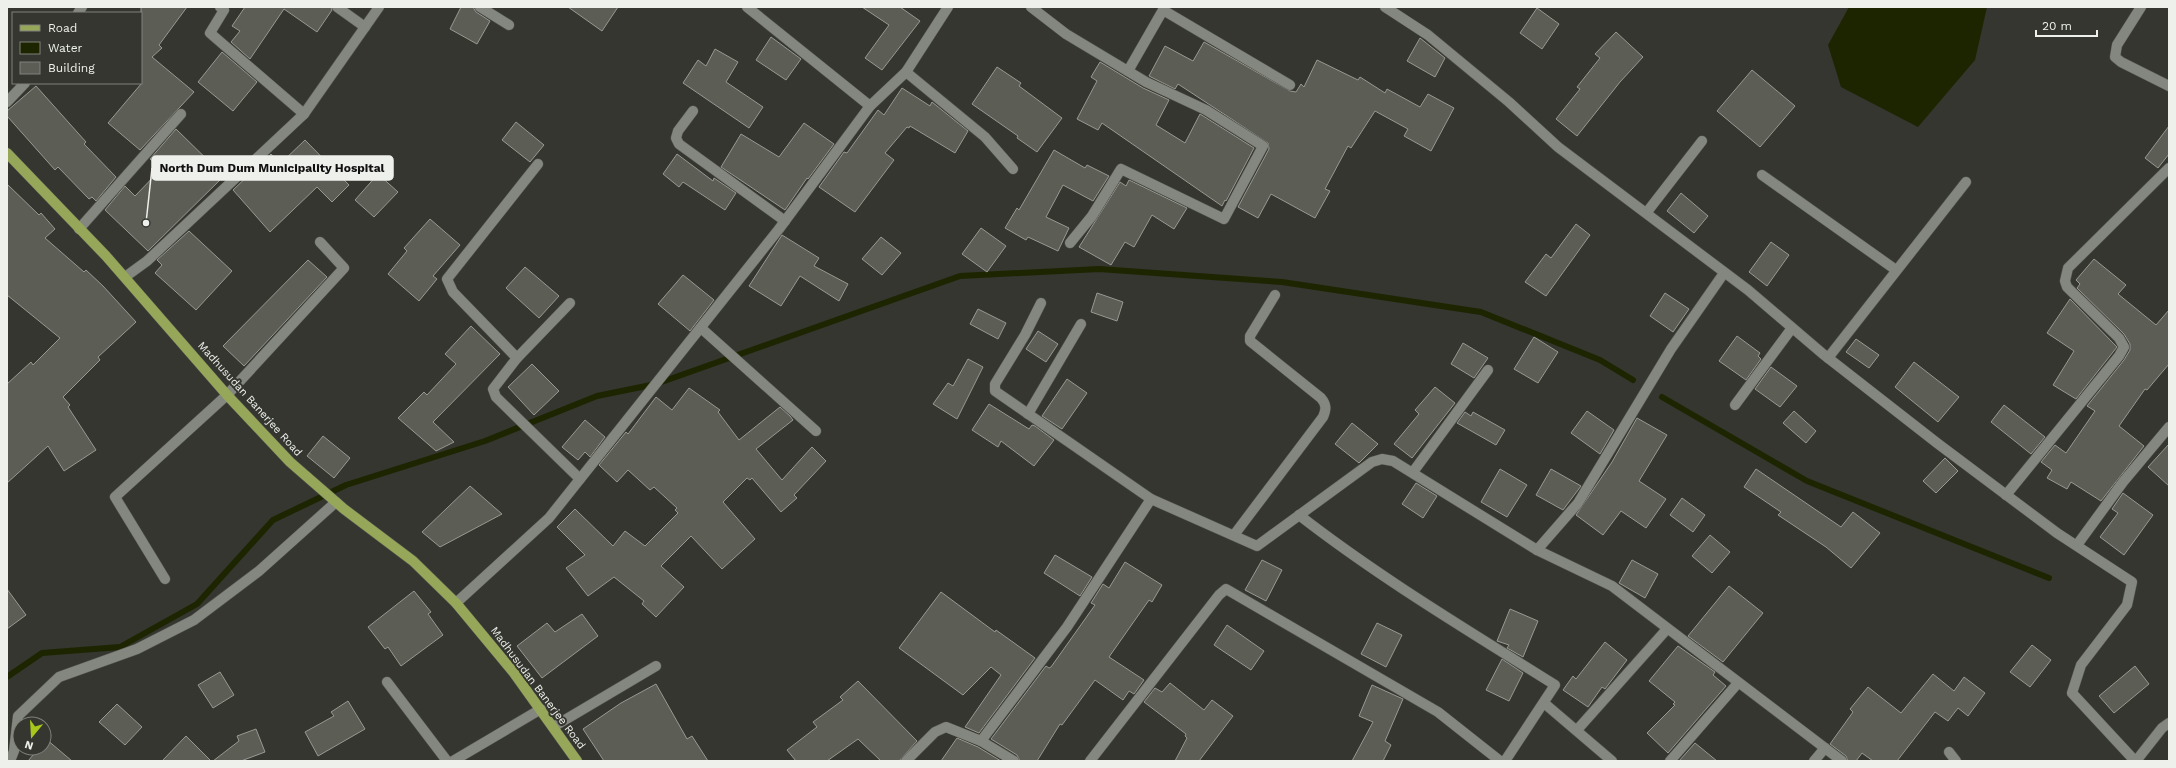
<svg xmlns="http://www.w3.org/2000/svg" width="2176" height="768" font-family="'Work Sans',sans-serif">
<rect width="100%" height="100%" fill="#34362f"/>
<!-- water -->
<path fill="#1d2500" d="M1849,7H1987L1975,60L1918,127L1841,87L1828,45Z"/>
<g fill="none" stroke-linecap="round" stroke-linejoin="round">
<!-- stream -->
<g stroke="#1d2500" stroke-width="6">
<path d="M1662,397L1807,481L2049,578"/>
<path d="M7,677L42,653L120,647L197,604L273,520L346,485L485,441L597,396L656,384L960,276L1099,269L1282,282L1481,312L1600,360L1633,380"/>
</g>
</g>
<!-- building -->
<g fill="#5c5e56" stroke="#989a92">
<path d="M141,7H187L159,45L162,48L152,57L194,92L140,150L108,123L141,84Z"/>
<path d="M245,7H331L332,10L317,32L284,9L250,59L231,42L240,31L232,26Z"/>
<path d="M461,7H473L476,12L490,21L477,44L450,29Z"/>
<path d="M568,7H618L602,31Z"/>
<path d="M862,7H900L920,21L882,70L865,58L889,25Z"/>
<path d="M1537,8L1559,24L1542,49L1520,33Z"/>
<path d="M1616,32L1643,57L1620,82L1577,136L1556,119L1580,89L1577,87L1600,58L1595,54Z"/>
<path d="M771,37L801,59L786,80L756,60Z"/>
<path d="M1420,38L1445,58L1435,77L1407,61Z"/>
<path d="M1204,42L1290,91L1296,92L1301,84L1304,87L1317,60L1358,80L1360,77L1385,93L1387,89L1420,107L1428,94L1454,108L1431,151L1404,136L1408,129L1375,111L1351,148L1348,146L1325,189L1330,191L1315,218L1271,194L1258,218L1238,207L1269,149L1268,143L1178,84L1175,89L1149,76L1165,46L1193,61Z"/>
<path d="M715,49L738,62L726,82L763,107L749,128L683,83L698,60L706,66Z"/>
<path d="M222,52L257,82L233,111L198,82Z"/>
<path d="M1100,62L1143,88L1169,100L1156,125L1185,143L1200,114L1254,148L1226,201L1225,200L1222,206L1102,123L1098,130L1077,119L1097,81L1091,77Z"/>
<path d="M997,67L1021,83L1019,86L1062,118L1037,152L1017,138L1018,136L972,104Z"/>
<path d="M1752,70L1795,106L1760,147L1717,111Z"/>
<path d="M36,86L86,142L84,144L116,177L96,201L92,197L89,199L58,167L55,170L7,116V111Z"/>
<path d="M902,88L930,106L932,102L968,131L955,153L910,126L909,128L907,127L885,153L894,160L855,212L819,187L844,152L847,153L878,110L884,115Z"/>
<path d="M516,122L544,145L530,162L502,140Z"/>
<path d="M804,123L834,144L808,179L807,178L785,210L721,167L741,134L779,157Z"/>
<path d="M2169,126V154L2158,168L2145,158Z"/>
<path d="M176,129L224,176L148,251L105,210L125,186L135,196L162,168L150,159Z"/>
<path d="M305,140L349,185L332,202L317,187L270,232L233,190L271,154L280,164Z"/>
<path d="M1054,150L1085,168L1087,165L1109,176L1093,201L1063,185L1046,217L1069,228L1058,251L1028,237L1026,240L1005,228L1017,208L1019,210Z"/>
<path d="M677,154L713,181L714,178L736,193L725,210L683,182L679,187L663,174Z"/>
<path d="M378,174L398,192L374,217L355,200Z"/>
<path d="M1129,180L1187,208L1174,229L1152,215L1134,247L1125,242L1111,265L1079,247L1120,182L1126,186Z"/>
<path d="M7,184L39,215L41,213L55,229L45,238L84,272L86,270L103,286L136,322L98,357L100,360L63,397L70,405L68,407L96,450L64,471L48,446L7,483V384L31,362L33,365L60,338L7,295Z"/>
<path d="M1681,193L1708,216L1694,233L1667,211Z"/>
<path d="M430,219L460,245L433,276L437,279L419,301L388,274L407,251L404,248Z"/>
<path d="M1576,224L1590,235L1546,296L1525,282L1546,254L1551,258Z"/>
<path d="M981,228L1006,246L987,272L962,254Z"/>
<path d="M189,231L232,271L196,310L155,273L162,265L157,260Z"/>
<path d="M782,235L819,258L814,266L848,284L839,301L800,276L781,306L749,286Z"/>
<path d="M881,237L901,253L882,275L862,259Z"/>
<path d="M1771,242L1789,255L1767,286L1749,272Z"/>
<path d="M2094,259L2126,285L2118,294L2156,325L2169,310V364L2147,390L2145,389L2119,426L2144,446L2101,501L2071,482L2067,489L2047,478L2052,470L2041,462L2055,445L2066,453L2095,411L2087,406L2124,360L2130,350V344L2124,334L2077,288L2080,284L2076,280Z"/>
<path d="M308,260L327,277L244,366L223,346Z"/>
<path d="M525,267L559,296L539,318L506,288Z"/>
<path d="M683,275L714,300L690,331L658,304Z"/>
<path d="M1097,293L1123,302L1117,321L1091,312Z"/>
<path d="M1665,293L1689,309L1673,332L1650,316Z"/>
<path d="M2070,299L2117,347L2076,399L2053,385L2074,351L2047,333Z"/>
<path d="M978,309L1006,323L998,339L970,324Z"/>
<path d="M471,326L500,354L433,422L454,442L436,451L398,418L424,392L427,395L456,364L445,354Z"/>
<path d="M1038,331L1058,344L1046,362L1026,349Z"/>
<path d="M1737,336L1760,353L1758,356L1761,359L1746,380L1719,361Z"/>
<path d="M1534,337L1558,352L1538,383L1514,369Z"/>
<path d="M1856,339L1879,355L1869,368L1846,352Z"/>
<path d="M1463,343L1488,358L1474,378L1451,364Z"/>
<path d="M968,359L983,367L957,419L933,404L948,383L953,386Z"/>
<path d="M1914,362L1959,397L1938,422L1895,387Z"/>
<path d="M532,364L559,391L534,415L508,387Z"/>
<path d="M1771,367L1797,386L1780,407L1755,389Z"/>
<path d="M1067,379L1087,393L1062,429L1042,416Z"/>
<path d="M1435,387L1455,403L1412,458L1394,444L1419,414L1415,410Z"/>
<path d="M689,388L720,410L718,412L739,440L780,407L790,416L793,420L756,449L782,480L812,447L826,461L794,495L797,498L781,512L752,478L750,480L747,478L723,502L755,539L722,569L691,536L661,566L684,587L656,617L642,604L644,601L614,577L588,596L566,568L585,555L557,527L575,509L613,546L625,531L645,546L678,513L675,510L677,508L654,487L650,490L628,470L617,482L599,465L626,432L628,434L656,397L672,410Z"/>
<path d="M989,404L1029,429L1032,425L1035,426L1054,440L1034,466L1001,441L998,447L972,430Z"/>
<path d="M2004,405L2045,437L2031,454L1991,422Z"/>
<path d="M1587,411L1614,430L1600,454L1571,433Z"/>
<path d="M1794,411L1816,431L1806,443L1783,423Z"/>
<path d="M1465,412L1471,416L1473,412L1505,430L1496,445L1457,423Z"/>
<path d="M1637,418L1667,435L1639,481L1666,499L1646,528L1621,511L1603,535L1576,515L1612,462Z"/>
<path d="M585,420L605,437L590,457L585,452L578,460L562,447Z"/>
<path d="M1352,423L1378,444L1359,463L1335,444Z"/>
<path d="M323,436L350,458L334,478L307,456Z"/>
<path d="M2169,444V486L2148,467Z"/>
<path d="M1945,458L1958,471L1936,493L1923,481Z"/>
<path d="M1500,469L1527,485L1507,517L1481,502Z"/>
<path d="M1551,469L1581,486L1563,510L1536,495Z"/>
<path d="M1756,469L1841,527L1853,512L1880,533L1851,568L1826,547L1778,515L1781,512L1744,487Z"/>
<path d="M1416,483L1437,496L1423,518L1402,504Z"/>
<path d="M470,486L502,514L440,547L422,532Z"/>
<path d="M2123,493L2153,515L2124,555L2100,537L2118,513L2112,509Z"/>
<path d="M1682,498L1705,515L1693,532L1670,515Z"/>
<path d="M1710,535L1730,552L1712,573L1692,556Z"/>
<path d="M1055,555L1092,577L1080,596L1044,573Z"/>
<path d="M1262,560L1282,570L1266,601L1245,590Z"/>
<path d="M1632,560L1658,574L1645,598L1619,583Z"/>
<path d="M1125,562L1162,585L1152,602L1149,600L1109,657L1144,680L1134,694L1129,691L1123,700L1095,680L1062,725L1060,724L1037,761H1020L1017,755L991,739L1046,666L1049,668L1051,667L1095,605L1091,603L1103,584L1109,588Z"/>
<path d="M1729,586L1763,613L1723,662L1688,636Z"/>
<path d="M7,589L26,615L7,629Z"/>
<path d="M414,591L431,612L428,614L443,635L401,666L388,647L385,649L368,627Z"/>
<path d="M941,592L995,632L996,630L1035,658L979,733L965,727L1001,675L991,667L963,695L899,648Z"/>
<path d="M1510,609L1538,621L1523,657L1507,648L1509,645L1497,641Z"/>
<path d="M582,614L598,636L542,678L517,646L547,623L555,632Z"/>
<path d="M1377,623L1402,635L1386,667L1361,654Z"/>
<path d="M1227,625L1264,651L1251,670L1214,645Z"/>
<path d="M1605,642L1627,660L1605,689L1602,687L1588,707L1563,690L1573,676L1576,679Z"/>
<path d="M2032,645L2051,660L2030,687L2010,672Z"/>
<path d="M1678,646L1715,672L1713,675L1726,686L1668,753L1647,733L1675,705L1673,704L1675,702L1649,681Z"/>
<path d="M1502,659L1523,673L1509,701L1486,690Z"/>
<path d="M2135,666L2149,684L2114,713L2099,696Z"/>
<path d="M220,672L234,695L213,708L198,685Z"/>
<path d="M1933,674L1954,691L1964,677L1985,693L1968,716L1958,708L1948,721L1935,712L1897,761H1873L1862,753L1856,761H1848L1846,756L1830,744L1853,712L1850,709L1868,687L1901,713Z"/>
<path d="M858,681L917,741L899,761H881L858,739L827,761H796L787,750L817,727L813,722L843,700L840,697Z"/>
<path d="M1170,683L1204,710L1212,700L1233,716L1199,761H1175L1187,738L1185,736L1186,734L1144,702L1155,688L1162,692Z"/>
<path d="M656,684L687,739L692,736L708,761H604L583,729L621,703Z"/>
<path d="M1372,685L1403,699L1385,741L1391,745L1383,761H1352L1373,722L1359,716Z"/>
<path d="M348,701L365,729L318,756L305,732L334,716L331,712Z"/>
<path d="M117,704L142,727L125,745L99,722Z"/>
<path d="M256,729L265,752L241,761H213L239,741L237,736Z"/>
<path d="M186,736L211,761H162Z"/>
<path d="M957,738L978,747L1001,761H941Z"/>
<path d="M46,739L72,761H28L39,748H44Z"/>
<path d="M1695,743L1717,761H1679Z"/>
</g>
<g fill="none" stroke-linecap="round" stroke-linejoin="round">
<!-- service casing -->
<g stroke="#52544e" stroke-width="11">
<path id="service" d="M79,229L181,114"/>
</g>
<!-- minor casing -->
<g stroke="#52544e" stroke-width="11">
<g id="minor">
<path d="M220,7L224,10L210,33L304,114"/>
<path d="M337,7L365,27"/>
<path d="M480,7L509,25"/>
<path d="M747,7L870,106"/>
<path d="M1031,7L1066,34L1146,82L1206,110L1263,146L1224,219L1121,169L1092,216L1070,243"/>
<path d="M1385,7L1428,35L1509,102L1558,147L1748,290L1823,354L1937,443L2057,533L2132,582L2127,605L2081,665L2072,693L2135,761"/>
<path d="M2141,7L2117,45L2115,57L2121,62L2169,86"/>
<path d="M78,13L82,7"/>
<path d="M1128,71L1163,10L1290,85"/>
<path d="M906,72L985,137L1013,169"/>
<path d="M7,102L25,83"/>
<path d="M693,111L678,131L676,138L679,144L785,221"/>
<path d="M1762,175L1896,270"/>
<path d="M1647,212L1702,141"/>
<path d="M125,277L147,261L304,114L379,7"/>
<path d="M570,303L517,358L493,389L496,397L580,479"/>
<path d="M701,328L816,431"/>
<path d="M517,358L453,292L447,279L538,164"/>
<path d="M1828,358L1966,182"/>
<path d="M1735,405L1792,328"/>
<path d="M1028,414L1081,324"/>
<path d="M1413,472L1488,370"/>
<path d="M2006,495L2119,356L2124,347L2119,338L2067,287L2065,281L2068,268L2169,168"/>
<path d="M1151,499L1257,546L1372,462L1382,459L1393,461L1537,550L1612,586L1842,761"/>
<path d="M1299,515C1380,578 1469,631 1555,685L1505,761"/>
<path d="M1234,535L1323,417C1326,410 1327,405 1321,398L1250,341V336L1275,295"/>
<path d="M2077,545L2123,482L2169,427"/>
<path d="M1537,550L1578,503L1671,349L1724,273"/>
<path d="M165,579L115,497L227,395L344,268L320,242"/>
<path d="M456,603L549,518L779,229L870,106L906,72L948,7"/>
<path d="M387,682L447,761"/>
<path d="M1544,703L1612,761"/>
<path d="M553,727L656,666"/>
<path d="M1577,730L1667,629"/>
<path d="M981,741L1067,627L1151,499L995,391V384L1025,335L1041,303"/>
<path d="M1949,752L1956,761"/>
<path d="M10,761L14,751L18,716L59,677L137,649L194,620L259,571L336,502"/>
<path d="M453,761L541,709"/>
<path d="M906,761L935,732L946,727L981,741L1014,761"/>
<path d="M1090,761L1219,595L1226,589L1438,712L1500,761"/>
<path d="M1670,761L1738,683"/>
<path d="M1814,761L1825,748"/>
<path d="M2136,761L2162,728L2169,723"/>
</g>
</g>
<!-- primary casing -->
<g stroke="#52544e" stroke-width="11">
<path id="primary" d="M7,153L106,256L227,395L290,462L344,509L413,561L456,603L514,673L577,761"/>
</g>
<!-- service -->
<use href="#service" stroke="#84877f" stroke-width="10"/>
<!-- minor -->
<use href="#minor" stroke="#84877f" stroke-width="10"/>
<!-- primary -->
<use href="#primary" stroke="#97a75a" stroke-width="10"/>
</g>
<g text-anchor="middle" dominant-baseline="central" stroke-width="4" stroke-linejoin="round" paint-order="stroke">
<!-- street labels -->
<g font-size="11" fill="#eef0eb" stroke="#34362f">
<text transform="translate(250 399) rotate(48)">Madhusudan Banerjee Road</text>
<text transform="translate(538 688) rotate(53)">Madhusudan Banerjee Road</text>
</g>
</g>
<!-- callouts -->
<path fill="none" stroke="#eef0eb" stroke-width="1.5" d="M146 223L152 168"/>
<circle fill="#eef0eb" stroke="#34362f" stroke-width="1.5" cx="146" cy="223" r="4"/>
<rect fill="#eef0eb" stroke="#eef0eb" stroke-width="1.5" x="152" y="156" width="241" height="24" rx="4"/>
<g font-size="12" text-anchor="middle" font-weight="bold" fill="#111">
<text x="272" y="172">North Dum Dum Municipality Hospital</text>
</g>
<!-- border -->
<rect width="2176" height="768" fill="none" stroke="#eef0eb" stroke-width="16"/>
<!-- legend -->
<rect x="12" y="12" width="130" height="72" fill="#34362f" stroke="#7e807a"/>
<rect x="20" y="25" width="20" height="6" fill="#97a75a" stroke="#7e807a"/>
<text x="48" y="32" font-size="12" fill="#eef0eb">Road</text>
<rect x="20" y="42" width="20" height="12" fill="#1d2500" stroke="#7e807a"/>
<text x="48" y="52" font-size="12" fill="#eef0eb">Water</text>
<rect x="20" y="62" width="20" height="12" fill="#5c5e56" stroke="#7e807a"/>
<text x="48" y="72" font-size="12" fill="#eef0eb">Building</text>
<!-- north arrow -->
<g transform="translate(32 736) rotate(198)"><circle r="19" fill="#34362f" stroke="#7e807a"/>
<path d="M0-3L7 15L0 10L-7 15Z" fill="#a9c71b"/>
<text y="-6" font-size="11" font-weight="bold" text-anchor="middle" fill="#eef0eb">N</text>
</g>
<!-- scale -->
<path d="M2036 30v6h61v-6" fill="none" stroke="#eef0eb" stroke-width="2"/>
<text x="2042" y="30" font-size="12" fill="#eef0eb" stroke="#34362f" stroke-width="3" paint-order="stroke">20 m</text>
</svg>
